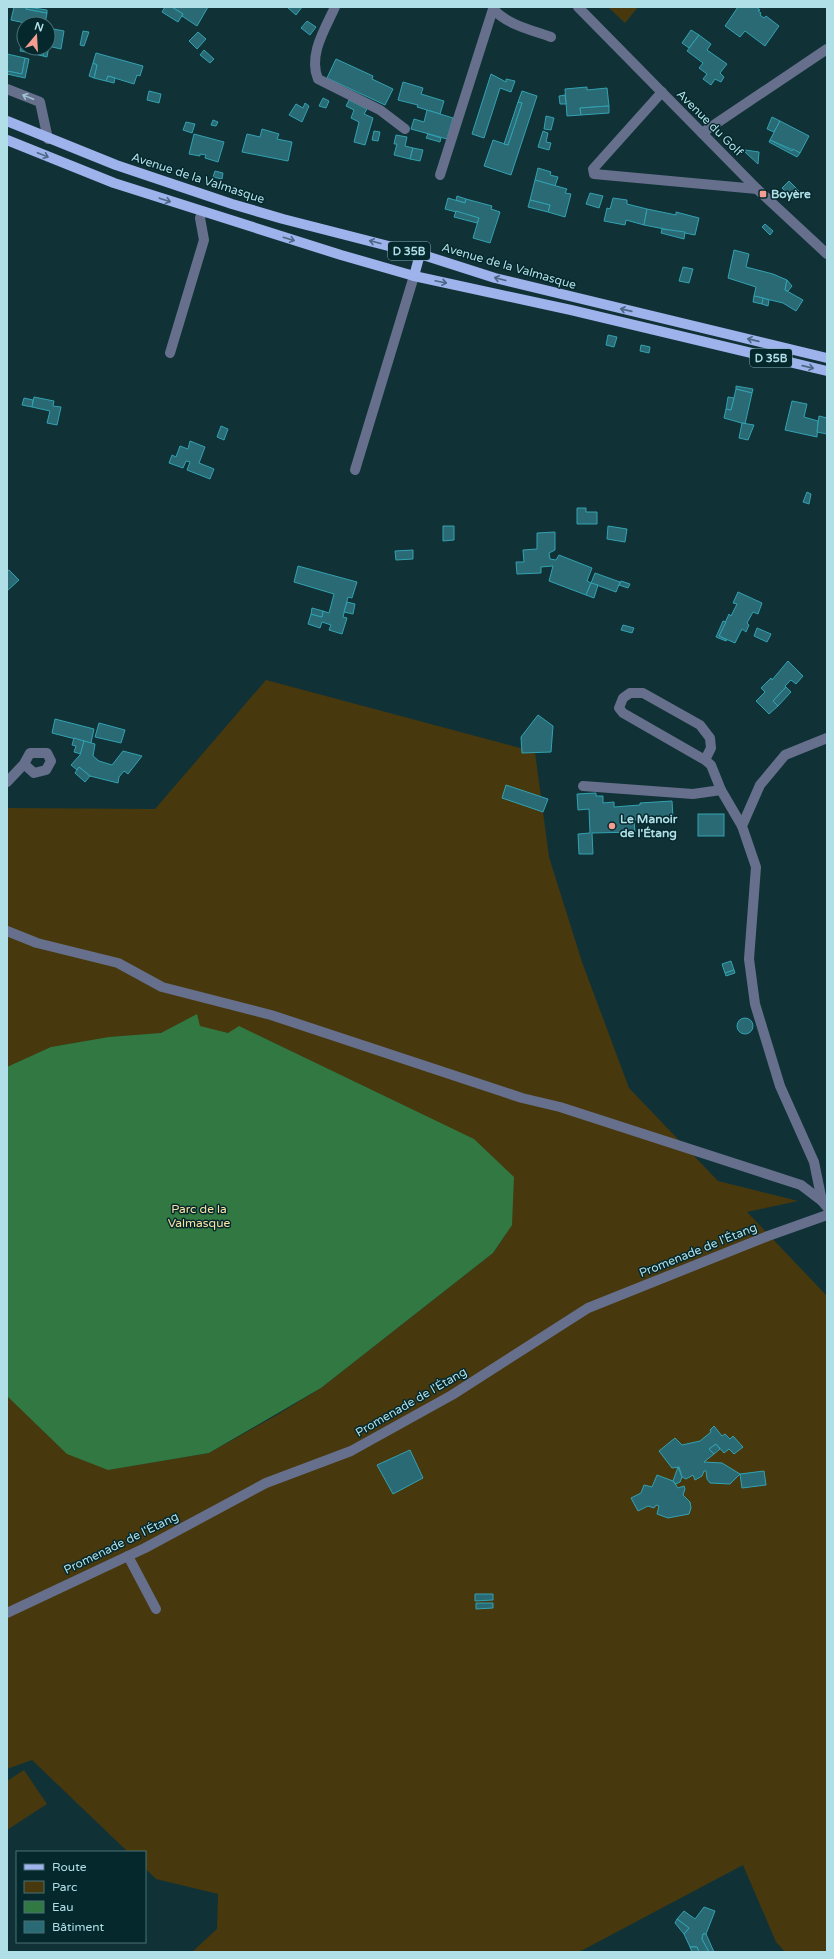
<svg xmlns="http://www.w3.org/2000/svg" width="834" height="1959" font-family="'Varela Round',sans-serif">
<rect width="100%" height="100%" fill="#103237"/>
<!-- green -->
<g fill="#47380e" fill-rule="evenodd">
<path d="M608,7H638L625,23Z"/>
<path d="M266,680L535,752L549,857L582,962L629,1088L718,1181L798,1201L747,1212L827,1296V1952H785L776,1942L743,1865L579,1952H192L217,1929L218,1894L156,1879L145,1868V1852H128L32,1760L7,1769V808L155,809ZM506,1234L493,1253L321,1388L277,1415L209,1453L117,1468Z"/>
<path d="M24,1770L47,1804L7,1830V1781Z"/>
</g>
<!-- water -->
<path fill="#317842" d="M197,1014L200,1026L228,1033L239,1026L474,1139L514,1177L512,1225L493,1253L321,1388L209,1453L108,1470L67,1454L7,1396V1067L51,1047L109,1037L161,1033Z"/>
<!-- building -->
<g fill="#2a6a74" stroke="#32a2b2">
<path d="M14,7H27L26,9L47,13L45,24H30L11,20Z"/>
<path d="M27,7L47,10V13L26,9Z"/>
<path d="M165,7H172L183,14L178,22L162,12Z"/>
<path d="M172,7H208L197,26L182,16L183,14Z"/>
<path d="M287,7H302L296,15Z"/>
<path d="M738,7H756L760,10L758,11L761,13L760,15L764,18L766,16L779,26L765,46L745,31L740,37L725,26Z"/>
<path d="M307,21L316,27L310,35L301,28Z"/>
<path d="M48,28L64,31L61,49L48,46Z"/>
<path d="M691,30L699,35L689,48L682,43Z"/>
<path d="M83,31L89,32L84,46L80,45Z"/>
<path d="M198,32L206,39L197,49L189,41Z"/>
<path d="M24,34V48H27L26,52L20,51Z"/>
<path d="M699,35L711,44L707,50L727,64L720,73L724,77L721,82L715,79L711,85L703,79L707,74L699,68L703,63L687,51Z"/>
<path d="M48,46H49L47,57L43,56L44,48H48Z"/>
<path d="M27,48H44L43,56L26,52Z"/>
<path d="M204,50L214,59L210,63L200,55Z"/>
<path d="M96,53L143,66L140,76L137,75L134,84L108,76L106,81L94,78L97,65L93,63Z"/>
<path d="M7,54L25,58L22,74L7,71Z"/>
<path d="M25,58L29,59L25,78L7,74V71L22,74Z"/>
<path d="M336,59L373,76L372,79L393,89L385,105L327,78Z"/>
<path d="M93,63L97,65L94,78L89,76Z"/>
<path d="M491,74L506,82V79L515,81L511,92L500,88L484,138L472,134Z"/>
<path d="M108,76L115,78L114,83L106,81Z"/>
<path d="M403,82L423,88L421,94L444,101L440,114L417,107L418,105L398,100Z"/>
<path d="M587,87V90L607,88L609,106L580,108L581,115L567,116L565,89Z"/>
<path d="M149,91L161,94L159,103L147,100Z"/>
<path d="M522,91L537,96L511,175L484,166L493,140L508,145L522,103L518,102Z"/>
<path d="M565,95L566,104H560L559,96Z"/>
<path d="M323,98L329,101L326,108L319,106Z"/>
<path d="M349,100L367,109L364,114L373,118L365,145L354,142L359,122L351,118L354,110L346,106Z"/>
<path d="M518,102L522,103L508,145L504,144Z"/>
<path d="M305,103L309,106L302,122L289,115L296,104L303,108Z"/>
<path d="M609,106V113L581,115L580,108Z"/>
<path d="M427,110L453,118L447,139L411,129L414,119L424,122Z"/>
<path d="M546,116L554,118L551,130L544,129Z"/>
<path d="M772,117L780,121L774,132L767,129Z"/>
<path d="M213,120L218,122L216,126L211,125Z"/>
<path d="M780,121L809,136L800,153L770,140Z"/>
<path d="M186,122L195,124L192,133L183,130Z"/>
<path d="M262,129L279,134L277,139L292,142L288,161L242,152L247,134L260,137Z"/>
<path d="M374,131L380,132L378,141L372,140Z"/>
<path d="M543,131L548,133L546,142L551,143L549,150L538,147Z"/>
<path d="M194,134L224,142L218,162L205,158L206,155L200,154V156L189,154Z"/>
<path d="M428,134L441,138L440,142L426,138Z"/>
<path d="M396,135L407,137L405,146L413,148L410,159L394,155L397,144H394Z"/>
<path d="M770,140L792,151L793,149L800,153L797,157L769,142Z"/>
<path d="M413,148L423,150L420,161L410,159Z"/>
<path d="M745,150L759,152L758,164L745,152Z"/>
<path d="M538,168L551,172L550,175L558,177L555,186L535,180Z"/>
<path d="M215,171L223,173L222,179L213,177Z"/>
<path d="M535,180L567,189L565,193L571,194L565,217L548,212L550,205L530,200Z"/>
<path d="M789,181L800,192L793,199L782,188Z"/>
<path d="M590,193L603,196L599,208L586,204Z"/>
<path d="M457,196L466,199L465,203L456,200Z"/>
<path d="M448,198L465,203L466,199L492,206L491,209L500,212L490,243L473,238L479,218L445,209Z"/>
<path d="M613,198L627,200V204L647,209L644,225L626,220L625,225L604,221L607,208L610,209Z"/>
<path d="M530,200L550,205L548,212L528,207Z"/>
<path d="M647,209L676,215V212L699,218L695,235L644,225Z"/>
<path d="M456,211L479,218L477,223L454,217Z"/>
<path d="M765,224L773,231L770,235L762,227Z"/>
<path d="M662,229L685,232L684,239L661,233Z"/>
<path d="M734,250L749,254L746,267L773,274L787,280L785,290L803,300L796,311L783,303L754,296L756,287L728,278Z"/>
<path d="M683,267L693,269L689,283L679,281Z"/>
<path d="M787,280L792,286L788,291L785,290Z"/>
<path d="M754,296L763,298L762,304L753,302Z"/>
<path d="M763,298L769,300L768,306L762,304Z"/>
<path d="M608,335L617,337L614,347L606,345Z"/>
<path d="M641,345L650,347L649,353L640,351Z"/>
<path d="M736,386L753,389L752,393L736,389Z"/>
<path d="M736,389L752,393L745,424L724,418L726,409L731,410Z"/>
<path d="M34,397L54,401L53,406L61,407L57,425L47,423L50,411L32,407Z"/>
<path d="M728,397L734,398L731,410L726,409Z"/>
<path d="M24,398L33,400L32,407L22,405Z"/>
<path d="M792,401L807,404L804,417L818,421L817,437L785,430Z"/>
<path d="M819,416L827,418V434L817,432Z"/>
<path d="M742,423L754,425L748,440L739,438Z"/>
<path d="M221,426L228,429L224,440L217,437Z"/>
<path d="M190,441L205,447L199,463L214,469L210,479L187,470L190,462L186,461L183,468L169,463L172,455L176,457L180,446L188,449Z"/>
<path d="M807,492L811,494L809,504L803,502Z"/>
<path d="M577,508H586V512H597V524H577Z"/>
<path d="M443,526H454V540L443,541Z"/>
<path d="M608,526L627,529L625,542L607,539Z"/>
<path d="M555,532V550L549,553L550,559L556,560L559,555L592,568L587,581L591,583L586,595L549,581L553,566L541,567V573L517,574L516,562H524L523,550L537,549V533Z"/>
<path d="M413,550V559L396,560L395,551Z"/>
<path d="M298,566L357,582L352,598L348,597L343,617L347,618L342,634L329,630L331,625L322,622L320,628L308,624L311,614L322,617L323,611L329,613L334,594L294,582Z"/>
<path d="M9,570L19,580L7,591V571Z"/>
<path d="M595,573L620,582L616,592L591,583Z"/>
<path d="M621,581L630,584L628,588L619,585Z"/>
<path d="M591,583L598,585L594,598L586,595Z"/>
<path d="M738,592L762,603L758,614L753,612L747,623L749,625L746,632L742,629L735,643L719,636L729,614L731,616L737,604L733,603Z"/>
<path d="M347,602L355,604L353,614L344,612Z"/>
<path d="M312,608L323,611L322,617L311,614Z"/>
<path d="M723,621L726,622L719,636L727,640L726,641L716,637Z"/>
<path d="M623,625L634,628L632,633L621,630Z"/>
<path d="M757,628L771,634L767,642L754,636Z"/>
<path d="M788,661L803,676L796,684L791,680L785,686L786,687L773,701L778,706L769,714L756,701L765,692L761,688L771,678L772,680Z"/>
<path d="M786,687L791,692L778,706L773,701Z"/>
<path d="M538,715L553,726L551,752L522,753L521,737Z"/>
<path d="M55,719L94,729L91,743L52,733Z"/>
<path d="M99,723L125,730L121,743L95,737Z"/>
<path d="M74,738L84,741L81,754L74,752L76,746L72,745Z"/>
<path d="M84,741L95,744L93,756L99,761L112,765L123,751L142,756L128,774L124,771L119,777L118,783L90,776L79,767L77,770L71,765L80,755Z"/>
<path d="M79,767L90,776L85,782L75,773Z"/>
<path d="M506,785L548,799L543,812L502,798Z"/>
<path d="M596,793V796H603V803L614,802V807L640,805V803L672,801L673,818L634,820L635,832L592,833L593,854H579L578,834L590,833L589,809L578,810L577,794Z"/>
<rect x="698" y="814" width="26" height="22"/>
<path d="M731,961L734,970L725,973L722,964Z"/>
<path d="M734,970L735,973L726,976L725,973Z"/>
<circle cx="745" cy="1026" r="8"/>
<path d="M714,1426L722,1436L725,1434L730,1439L733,1436L743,1447L734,1454L729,1449L724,1453L716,1444L709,1449L714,1454L704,1462L722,1463L740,1474L730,1484L710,1483L707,1479L706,1471H704L702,1476L695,1480L693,1475L686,1479L682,1477L679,1467L672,1468L659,1451L675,1438L682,1445L700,1441L711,1432L710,1430Z"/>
<path d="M716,1444L720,1449L714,1454L709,1449Z"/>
<path d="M410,1450L423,1478L393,1494L377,1465Z"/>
<path d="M678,1467L682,1477L680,1482L676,1484L673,1481Z"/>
<path d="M764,1471L766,1485L742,1488L740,1474Z"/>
<path d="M657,1475L673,1481L678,1488L684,1486L685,1489L683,1495L690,1502L691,1508L689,1514L668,1518L657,1514L659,1506L656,1505L654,1508L648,1506L638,1511L631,1498L641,1493L644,1485L652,1487Z"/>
<path d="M475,1594H493V1600L475,1601Z"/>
<path d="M476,1603H493V1608L476,1609Z"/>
<path d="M704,1907L715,1911L706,1934H703L702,1939L709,1952H699L697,1947H690L684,1934L689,1928L677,1919L684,1911L695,1919Z"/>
<path d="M677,1919L689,1928L684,1934L675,1923Z"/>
<path d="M703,1934H706L714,1952H709L702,1939Z"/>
<path d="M690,1947H697L699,1952H692Z"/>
</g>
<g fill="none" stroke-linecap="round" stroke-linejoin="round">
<!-- minor -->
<g stroke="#66708c" stroke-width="10">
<path d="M335,7C325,29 308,55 318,79L380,110L405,129"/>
<path d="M494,7L493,9C508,25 531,30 551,37"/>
<path d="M578,7L757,189L827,254"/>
<path d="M7,89L40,102L48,139"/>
<path d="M662,92L593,169L594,174L757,189"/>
<path d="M702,133L827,49"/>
<path d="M440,175L493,9"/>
<path d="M170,353L204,240L200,218L202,212"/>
<path d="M355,470L414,276"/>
<path d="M827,738L785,755L760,785L742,826L756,867L749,959L755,1004L780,1086L814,1162L822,1201L827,1207"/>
<path d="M705,760L711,748L710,738L700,725L643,693H630L623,698L619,708L623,713L705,760L711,765L721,790L742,826"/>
<path d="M7,782L24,764L30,753H47L51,761L46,770L34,773L24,764"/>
<path d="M583,786L679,793L693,794L721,790"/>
<path d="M7,931L37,943L118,963L162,987L271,1015L522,1098L560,1107L801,1185L822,1201"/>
<path d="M128,1556L156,1609"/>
<path d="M7,1613L145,1548L266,1483L351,1451L452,1395L588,1308L768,1236L827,1215"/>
</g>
<!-- major -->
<g stroke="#9eb3ec" stroke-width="10">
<path d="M7,121L116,165L232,204L283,219L420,254L495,278L827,358"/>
<path d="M7,140L114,183L341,255L414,276L571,310L827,371"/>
<path d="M414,276L420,254"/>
</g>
</g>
<!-- one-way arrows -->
<defs><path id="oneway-shaft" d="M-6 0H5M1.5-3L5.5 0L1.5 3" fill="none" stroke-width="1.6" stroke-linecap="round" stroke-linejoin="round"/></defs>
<use stroke="#9ec3d0" href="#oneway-shaft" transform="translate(28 97) rotate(-158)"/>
<g stroke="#4a6783">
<use href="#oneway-shaft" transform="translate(43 155) rotate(22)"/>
<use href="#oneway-shaft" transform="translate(165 200) rotate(18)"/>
<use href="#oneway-shaft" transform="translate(289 239) rotate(17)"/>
<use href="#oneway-shaft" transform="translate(375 242) rotate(-166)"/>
<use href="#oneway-shaft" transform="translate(500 279) rotate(-165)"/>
<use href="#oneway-shaft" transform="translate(441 282) rotate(12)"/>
<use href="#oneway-shaft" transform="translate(626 310) rotate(-167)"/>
<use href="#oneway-shaft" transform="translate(753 340) rotate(-167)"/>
<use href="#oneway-shaft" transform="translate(808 367) rotate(13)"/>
</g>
<!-- markers -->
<g fill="#f59d90" stroke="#05282d" stroke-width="1.5">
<rect x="759" y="190" width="8" height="8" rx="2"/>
<circle cx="612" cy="826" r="4"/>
</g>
<g text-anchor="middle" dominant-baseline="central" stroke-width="3" stroke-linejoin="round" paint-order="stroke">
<!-- shield labels -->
<g fill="#05282d" stroke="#7da8af" stroke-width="1">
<rect x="388" y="242" width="42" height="18" rx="3"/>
<rect x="750" y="349" width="42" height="18" rx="3"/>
</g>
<g font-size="11" font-weight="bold" fill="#b0dfe7">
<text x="409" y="251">D 35B</text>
<text x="771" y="358">D 35B</text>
</g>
<!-- street labels -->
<g font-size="12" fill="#b0dfe7" stroke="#05282d">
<text transform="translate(710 123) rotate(45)">Avenue du Golf</text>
<text transform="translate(198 178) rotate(18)">Avenue de la Valmasque</text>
<text transform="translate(509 266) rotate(16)">Avenue de la Valmasque</text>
<text transform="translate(698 1250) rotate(-22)">Promenade de l'Étang</text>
<text transform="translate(411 1402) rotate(-30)">Promenade de l'Étang</text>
<text transform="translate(121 1543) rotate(-26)">Promenade de l'Étang</text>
</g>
<!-- poi labels -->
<g font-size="12" font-weight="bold" fill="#b0dfe7" stroke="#05282d" text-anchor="start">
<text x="771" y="194">Boyère</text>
<text x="620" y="819">Le Manoir<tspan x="620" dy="14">de l'Étang</tspan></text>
</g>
<!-- park labels -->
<g font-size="12" fill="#fae1a2" stroke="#05282d">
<text x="199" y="1209">Parc de la<tspan x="199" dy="14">Valmasque</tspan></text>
</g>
</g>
<!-- border -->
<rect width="834" height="1959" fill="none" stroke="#b0dfe7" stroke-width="16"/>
<!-- legend -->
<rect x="16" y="1851" width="130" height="92" fill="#05282d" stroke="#497177"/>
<rect x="24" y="1864" width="20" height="6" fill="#9eb3ec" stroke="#497177"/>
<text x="52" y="1871" font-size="12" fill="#b0dfe7">Route</text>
<rect x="24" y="1881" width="20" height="12" fill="#47380e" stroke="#497177"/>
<text x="52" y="1891" font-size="12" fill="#b0dfe7">Parc</text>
<rect x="24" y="1901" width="20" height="12" fill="#317842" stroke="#497177"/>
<text x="52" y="1911" font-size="12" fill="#b0dfe7">Eau</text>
<rect x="24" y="1921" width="20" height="12" fill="#2a6a74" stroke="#497177"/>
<text x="52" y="1931" font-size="12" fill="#b0dfe7">Bâtiment</text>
<!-- north arrow -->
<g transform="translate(36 36) rotate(18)"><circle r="19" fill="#05282d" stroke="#497177"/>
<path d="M0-3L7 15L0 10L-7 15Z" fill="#f59d90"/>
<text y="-6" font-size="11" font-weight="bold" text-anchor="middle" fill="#b0dfe7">N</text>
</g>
</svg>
